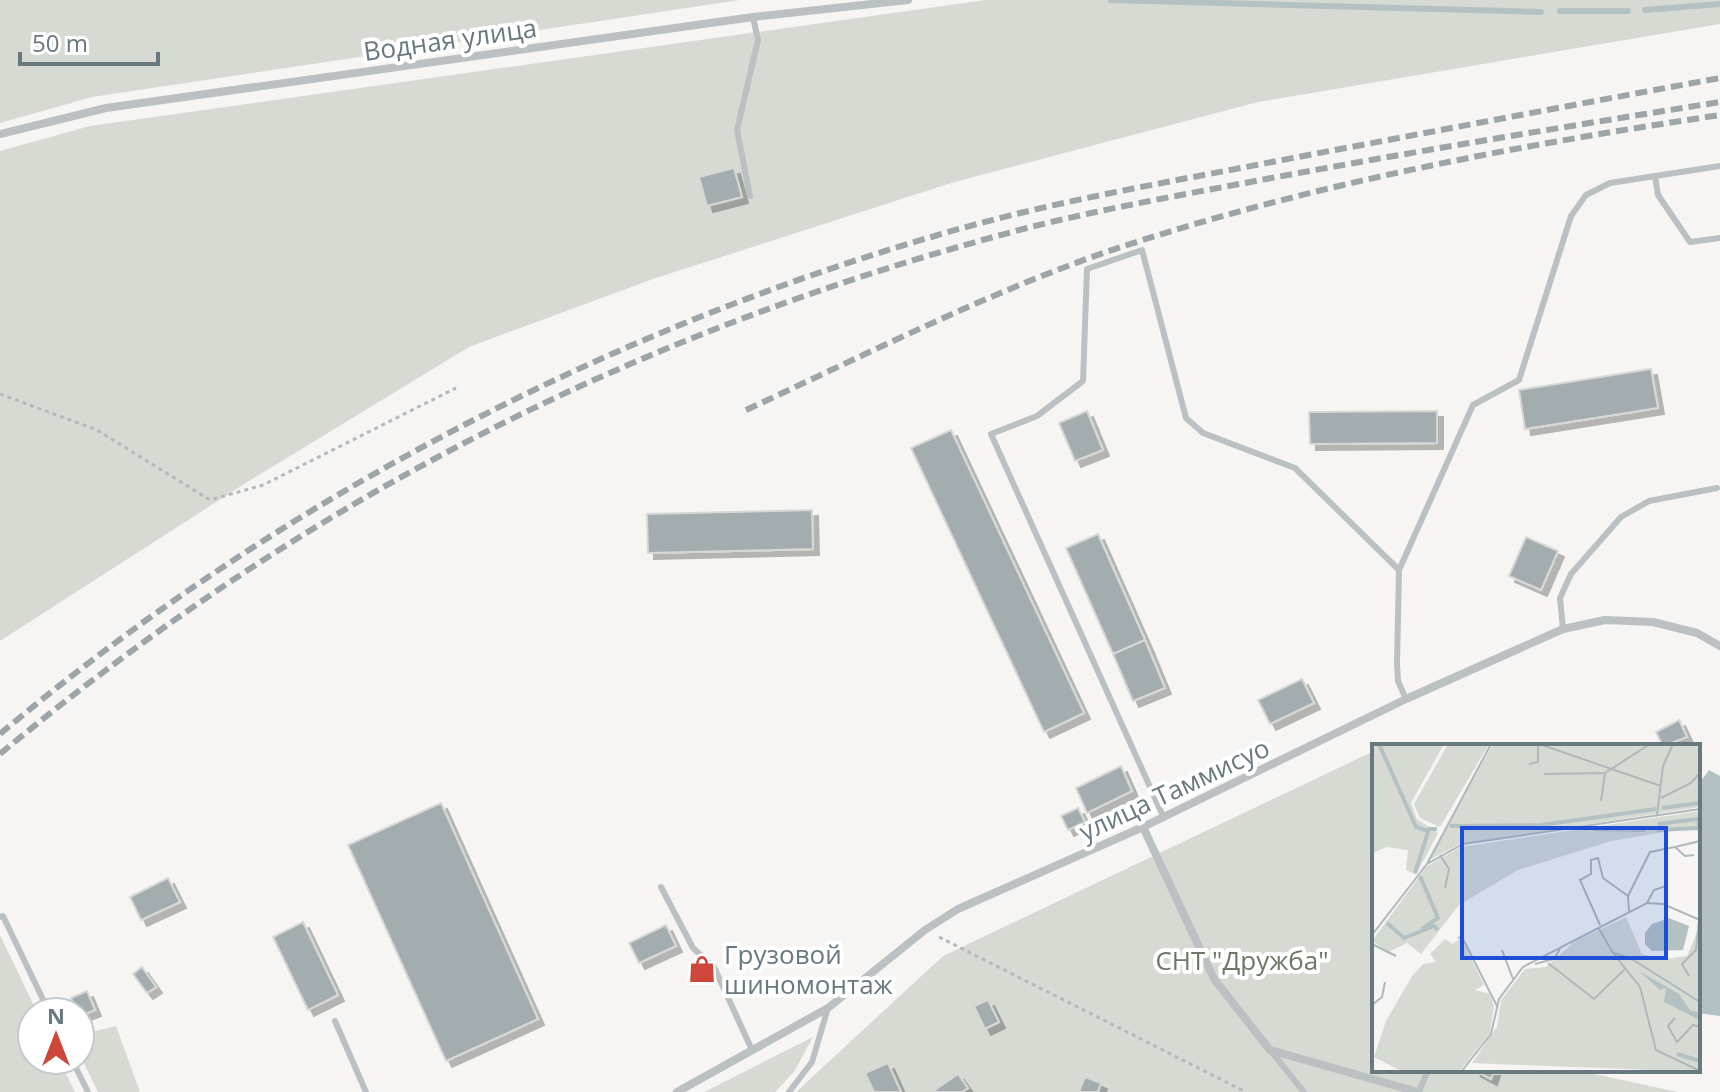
<svg xmlns="http://www.w3.org/2000/svg" width="1720" height="1092" font-family="'Open Sans',sans-serif">
<defs>
<filter id="shadow"><feDropShadow dx="6" dy="6" stdDeviation="0" flood-color="#0004"/></filter>
</defs>
<rect width="100%" height="100%" fill="#f6f5f3"/>
<!-- green -->
<g fill="#d6dad3">
<path d="M0,0H740L92,97L0,123Z"/>
<path d="M985,0H1720V24L1258,102L951,183L653,279L469,347L249,481L0,641V151L90,126Z"/>
<path d="M1374,751V1070H1576L1678,1092H796L943,956Z"/>
<path d="M0,935L37,1012H32V1060H59L75,1092H0Z"/>
<path d="M116,1026L140,1092H98L80,1055V1035Z"/>
<path d="M813,1037L794,1072L775,1092H704Z"/>
</g>
<!-- water -->
<path fill="#b4c1c3" d="M1709,770L1720,776V1016L1698,1013V785Z"/>
<g fill="none" stroke-linecap="round" stroke-linejoin="round">
<!-- stream -->
<g stroke="#b4c1c3" stroke-width="6">
<path d="M1111,0L1541,12"/>
<path d="M1645,10L1720,4"/>
<path d="M1560,11H1628"/>
</g>
</g>
<!-- building -->
<g fill="#a3acaf" stroke="#d7d7d5" stroke-width="2" filter="url(#shadow)">
<path d="M734,168L742,197L707,206L699,177Z"/>
<path d="M1651,369L1658,408L1525,429L1519,390Z"/>
<path d="M1087,411L1103,450L1075,461L1059,423Z"/>
<path d="M1437,411V443L1310,444L1309,412Z"/>
<path d="M951,430L1084,713L1044,732L911,448Z"/>
<path d="M812,510L813,549L648,553L647,514Z"/>
<path d="M1098,534L1145,640L1113,654L1066,548Z"/>
<path d="M1526,537L1558,551L1541,590L1509,576Z"/>
<path d="M1145,640L1165,688L1133,701L1113,654Z"/>
<path d="M1302,679L1314,703L1270,724L1258,700Z"/>
<path d="M1679,720L1687,737L1663,746L1656,732Z"/>
<path d="M1121,766L1132,791L1087,813L1076,788Z"/>
<path d="M441,803L538,1019L446,1061L348,845Z"/>
<path d="M1078,808L1085,822L1068,830L1061,816Z"/>
<path d="M168,878L180,902L141,920L130,897Z"/>
<path d="M303,922L338,995L308,1010L273,937Z"/>
<path d="M666,925L676,946L639,963L629,943Z"/>
<path d="M142,967L156,987L147,993L133,974Z"/>
<path d="M87,991L95,1010L80,1016L71,998Z"/>
<path d="M988,1000L999,1022L985,1029L974,1006Z"/>
<path d="M888,1063L901,1092H874L865,1073Z"/>
<path d="M1474,1070H1494L1491,1079Z"/>
<path d="M958,1074L968,1088L962,1092H932Z"/>
<path d="M1085,1077L1101,1083L1098,1092H1079Z"/>
</g>
<g fill="none" stroke-linecap="round" stroke-linejoin="round">
<!-- path -->
<g stroke="#b5b9ba" stroke-width="3" stroke-dasharray="4 4" stroke-linecap="butt">
<path d="M0,394L97,430L210,500L263,485L456,388"/>
<path d="M939,937L1246,1092"/>
</g>
<!-- lane -->
<g stroke="#bbc0c2" stroke-width="6">
<path d="M1655,176L1658,195L1690,242L1720,238"/>
<path d="M750,196L737,130L758,40L753,17"/>
<path d="M1563,629L1560,598L1571,574L1621,517L1649,501L1717,488"/>
<path d="M1406,699L1398,681L1397,663L1399,570L1473,405L1519,380L1571,216L1586,195L1610,183L1720,166"/>
<path d="M1164,818L991,434L1037,416L1083,381L1087,269L1142,250L1186,418L1203,433L1295,468L1399,570"/>
<path d="M661,887L693,948L714,967L752,1050"/>
<path d="M0,917L3,916L49,1012"/>
<path d="M335,1021L366,1092"/>
<path d="M1270,1050L1304,1092"/>
<path d="M72,1060L88,1092"/>
<path d="M789,1092L812,1062L828,1008"/>
<path d="M1419,1092L1428,1070"/>
</g>
<!-- street -->
<g stroke="#bbc0c2" stroke-width="8">
<path d="M0,134L106,108L753,17L908,0"/>
<path d="M1143,827L1214,979L1270,1050L1418,1092"/>
<path d="M677,1092L828,1008L925,930L958,909L1143,827L1406,699L1563,629L1605,620L1653,622L1697,633L1720,646"/>
</g>
<!-- rail -->
<g stroke="#9da5a8" stroke-width="6" stroke-dasharray="12 6" stroke-linecap="butt">
<path d="M746,410C865,355 983,295 1106,252C1305,185 1513,146 1720,115"/>
<path d="M0,734C271,506 597,334 938,235C1049,202 1164,183 1277,161C1425,133 1572,105 1720,78"/>
<path d="M0,754C309,497 639,330 1027,228C1106,208 1187,194 1266,179C1417,151 1569,126 1720,102"/>
</g>
</g>
<!-- icons -->
<defs>
<g id="shop-bare" transform="scale(2.16)"><path d="M-5-2.5h2.3a2.7 3.5 0 0 1 5.4 0H5L5.5 6h-11ZM-1.5-2.5h3a1.5 2.3 0 0 0-3 0Z" fill="#cf463a" stroke="#fff" stroke-width="2.5" paint-order="stroke"/></g>
</defs>
<g fill-rule="evenodd">
<use href="#shop-bare" x="702" y="969"/>
</g>
<g text-anchor="middle" dominant-baseline="central" stroke-width="8" stroke-linejoin="round" paint-order="stroke">
<!-- street labels -->
<g font-size="26" fill="#687980" stroke="#fff">
<text transform="translate(450 39) rotate(-8)">Водная улица</text>
<text transform="translate(1174 789) rotate(-25)">улица Таммисуо</text>
</g>
<!-- poi labels -->
<g font-size="26" fill="#687980" stroke="#fff" text-anchor="start">
<text x="724" y="954">Грузовой<tspan x="724" dy="30">шиномонтаж</tspan></text>
</g>
<!-- park labels -->
<g font-size="26" fill="#6d7866" stroke="#fff">
<text x="1242" y="960">СНТ "Дружба"</text>
</g>
</g>
<!-- overview -->
<g transform="translate(1372 744)">
<rect width="328" height="328" fill="#f6f5f3"/>
<path d="M0,0H72L39,59L45,75L66,89L44,131L34,126L36,106L14,103L0,110ZM76,0H117L68,83L48,74L42,60ZM121,0H328V63L88,100L55,117ZM328,67V82L239,97L146,126L87,161L49,210L35,199L17,208L0,197L55,122L89,103ZM254,173L270,210L292,215L315,212L328,181V328L100,319L125,283L129,256L153,225L174,223L202,198ZM89,194L112,241L103,246L118,250L122,262L118,289L87,328H31L2,313L14,277L40,232L51,220L64,218L58,210L73,195L81,200Z" fill="#d6dad3"/>
<path d="M297,174L317,182L311,206L280,207L273,200V189L280,180ZM267,227L307,250L318,266L328,269V276L292,258L294,244L288,246Z" fill="#b4c1c3"/>
<path fill="none" stroke="#b4c1c3" stroke-width="4" d="M7,0L44,83L56,87M290,64L328,59M286,80L326,75L328,88M78,82L169,81L284,65M222,85L273,86M285,86L326,84M43,129L57,85H65M48,132L66,174L50,185M15,179L32,194L62,182L66,186M305,310L328,317"/>
<path fill="none" stroke="#b0b8bb" stroke-width="2" d="M167,0L289,42M157,20L166,18V0M172,30L233,29L278,0M289,54L319,39L328,29M229,57L233,29M285,71L291,22L301,0M303,103L328,97M68,111L77,125L73,144M55,120L119,0M275,159L282,146L294,142M257,167L256,152L278,108L303,103L313,112L322,111M228,181L208,136L219,130V116L226,114L231,134L256,152M226,183L241,209L258,214L328,258M0,191L55,120L91,100L328,65M86,194L90,193L125,262M0,200L24,212M130,206L141,235M241,209L268,243L284,306L328,327M176,219L222,255L253,225M163,220L182,215L188,205M317,232L310,220L324,206L327,176M0,261L10,253L13,238M303,274L296,282L305,298L321,281L328,283M89,328L119,290L127,255L151,223L275,159L291,160L328,176"/>
<path fill="#1d4ed8" fill-opacity="0.15" stroke="#1d4ed8" stroke-width="4" d="M90,84H294V214H90Z"/>
<rect width="328" height="328" fill="none" stroke="#687980" stroke-width="4"/>
</g>
<!-- north arrow -->
<g transform="translate(56 1036)"><circle r="38" fill="#ffffff" stroke="#c3c9cc" stroke-width="2"/>
<path d="M0-6L14 30L0 20L-14 30Z" fill="#cf463a"/>
<text y="-12" font-size="22" font-weight="bold" text-anchor="middle" fill="#687980">N</text>
</g>
<!-- scale -->
<path d="M20 52v12h138v-12" fill="none" stroke="#687980" stroke-width="4"/>
<text x="32" y="52" font-size="24" fill="#687980" stroke="#ffffff" stroke-width="6" paint-order="stroke">50 m</text>
</svg>
